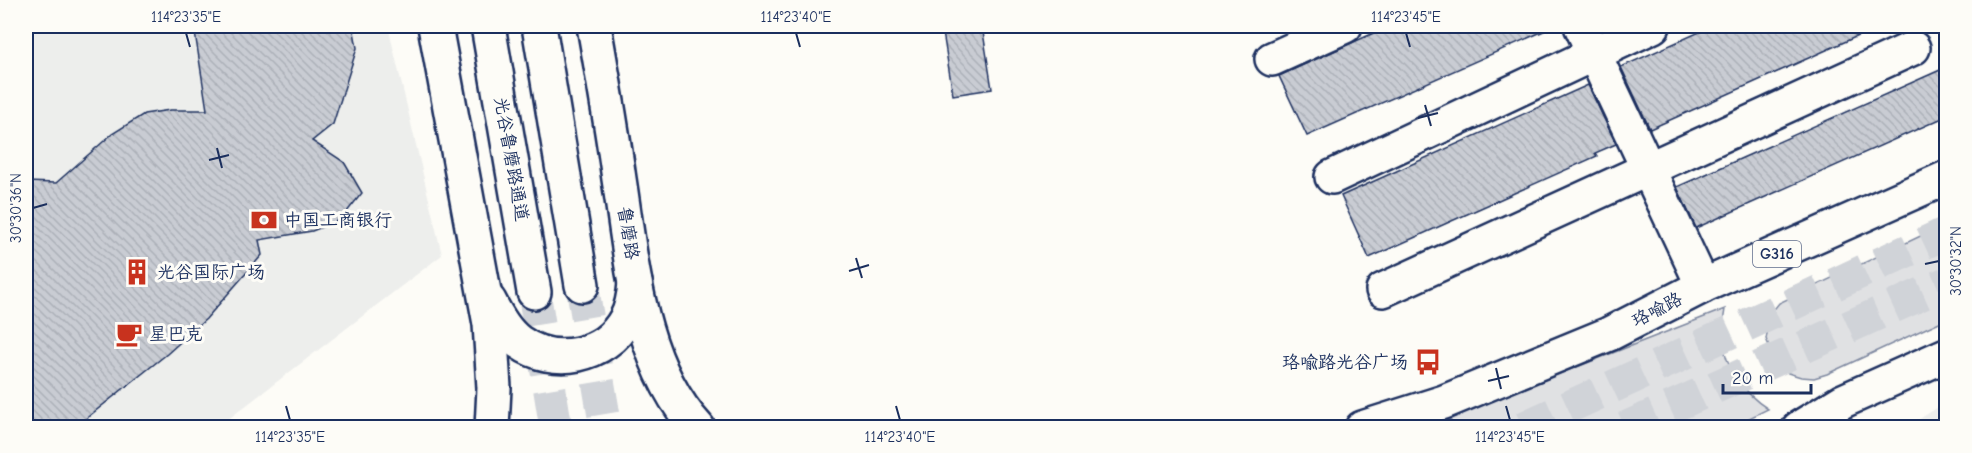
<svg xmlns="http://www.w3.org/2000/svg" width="1972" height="453" font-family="'Comic Neue','LXGW WenKai TC',sans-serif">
<defs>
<pattern id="building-back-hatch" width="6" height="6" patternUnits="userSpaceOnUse" patternTransform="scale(1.5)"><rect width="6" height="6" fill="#c9ccd3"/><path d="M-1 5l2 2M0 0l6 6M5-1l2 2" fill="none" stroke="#acb0b8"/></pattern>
</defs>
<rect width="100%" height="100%" fill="#fdfcf7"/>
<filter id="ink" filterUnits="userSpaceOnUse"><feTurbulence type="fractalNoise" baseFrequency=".0167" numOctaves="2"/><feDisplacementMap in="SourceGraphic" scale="12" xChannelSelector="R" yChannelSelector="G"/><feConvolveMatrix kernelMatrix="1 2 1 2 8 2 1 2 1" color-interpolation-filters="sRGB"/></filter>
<g filter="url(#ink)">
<!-- built -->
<g fill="#edeeec">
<path d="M36,26H388L442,255L218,427H26V32Z"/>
<path d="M1946,402V427H1907Z"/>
</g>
<!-- grass -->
<g fill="#e0e1e3" stroke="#7e88a0" stroke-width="1.5">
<path d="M1946,224V319L1827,374L1814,378L1801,377L1788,373L1777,364L1766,339L1771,313L1779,303Z"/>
<path d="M1725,309C1724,318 1721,329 1722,338C1725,367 1744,394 1768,409L1729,428H1421Z"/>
</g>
<!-- building -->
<g fill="url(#building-back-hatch)" stroke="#1b2f5e" stroke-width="1.5">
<path d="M194,26H353L357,48L333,124L312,141L344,162L362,193L346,213L335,222L312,231L259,240L262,255L206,319L167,354L79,424L64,428H26V182L56,183L112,134L144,114L170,110H207Z"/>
<path d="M942,26H982L992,89L953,95Z"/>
<path d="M1389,26H1555L1307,136L1279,76Z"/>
<path d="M1713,26H1880L1650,129L1621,67Z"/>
<path d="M1947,67V116L1696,228L1677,187Z"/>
<path d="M1588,85L1616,144L1595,153L1597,156L1369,258L1341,196Z"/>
</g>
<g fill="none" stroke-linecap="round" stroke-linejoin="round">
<!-- primary-tunnel -->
<g stroke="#d0d3d8" stroke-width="33" stroke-dasharray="33 16" stroke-linecap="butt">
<path d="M582,285L606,428"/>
<path d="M534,292L556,428"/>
</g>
<!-- highway-tunnel -->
<g stroke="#d0d3d8" stroke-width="33" stroke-dasharray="33 16" stroke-linecap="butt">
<path d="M1523,428L1946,233"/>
<path d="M1625,428L1946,283"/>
</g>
<!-- street casing -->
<g stroke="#1b2f5e" stroke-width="38">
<g id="street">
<path d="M1581,26L1703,286"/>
<path d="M1272,59L1345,26"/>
<path d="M1332,177L1653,26"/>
<path d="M1383,290L1913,48"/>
</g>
</g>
<!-- secondary casing -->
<g stroke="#1b2f5e" stroke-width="38">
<g id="secondary">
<path d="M435,26L490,324L494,388L492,428"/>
<path d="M594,26C603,77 612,128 619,179C632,262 638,363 698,428"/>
<path d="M489,301C496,315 505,332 519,342C554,367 605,357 626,319C632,308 634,295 635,283"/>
</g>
</g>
<!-- primary casing -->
<g stroke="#1b2f5e" stroke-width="38">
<g id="primary">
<path d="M488,26L534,292"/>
<path d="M539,26L582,285"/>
</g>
</g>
<!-- highway casing -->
<g stroke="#1b2f5e" stroke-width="38">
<g id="highway">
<path d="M1362,428L1444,402L1609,334L1703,286L1946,178"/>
<path d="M1799,428L1843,401L1946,355"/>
</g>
</g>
<!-- street -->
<use href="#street" stroke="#fdfcf7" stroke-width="33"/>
<!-- secondary -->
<use href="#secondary" stroke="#fdfcf7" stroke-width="33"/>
<!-- primary -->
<use href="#primary" stroke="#fdfcf7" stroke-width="33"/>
<!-- highway -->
<use href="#highway" stroke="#fdfcf7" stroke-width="33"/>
</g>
</g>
<!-- ticks -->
<path fill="none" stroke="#1b2f5e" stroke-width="2" d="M186,33L190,47M796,33L800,47M1406,33L1410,47M1425,105L1431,126M1418,118L1438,113M217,148L222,168M209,160L229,155M33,208L47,204M856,258L862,278M1925,264L1939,261M849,271L869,265M1496,368L1501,389M1488,381L1509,376M286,406L290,420M896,406L900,420M1506,406L1510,420"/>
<!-- icons -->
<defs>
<g id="bank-bare" transform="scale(2.07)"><path d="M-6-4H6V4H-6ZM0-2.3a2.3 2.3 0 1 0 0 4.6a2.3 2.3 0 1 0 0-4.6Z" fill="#c8321e" stroke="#fdfcf7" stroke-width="2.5" paint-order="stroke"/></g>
<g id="building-bare" transform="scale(2.07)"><path d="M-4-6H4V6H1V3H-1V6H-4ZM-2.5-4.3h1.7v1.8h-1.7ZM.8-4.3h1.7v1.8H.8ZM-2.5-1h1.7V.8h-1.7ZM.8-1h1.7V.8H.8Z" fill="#c8321e" stroke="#fdfcf7" stroke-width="2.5" paint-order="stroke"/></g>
<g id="cafe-bare" transform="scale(2.07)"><path d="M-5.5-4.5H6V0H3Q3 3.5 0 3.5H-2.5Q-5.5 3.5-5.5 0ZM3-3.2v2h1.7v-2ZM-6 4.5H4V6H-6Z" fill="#c8321e" stroke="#fdfcf7" stroke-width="2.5" paint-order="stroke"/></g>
<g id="bus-bare" transform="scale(2.07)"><path d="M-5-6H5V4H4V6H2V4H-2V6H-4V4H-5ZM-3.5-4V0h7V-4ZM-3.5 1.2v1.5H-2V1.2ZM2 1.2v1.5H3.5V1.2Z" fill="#c8321e" stroke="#fdfcf7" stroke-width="2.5" paint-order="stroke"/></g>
</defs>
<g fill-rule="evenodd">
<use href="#bank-bare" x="264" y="220"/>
<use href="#building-bare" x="137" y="272"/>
<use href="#cafe-bare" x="129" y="334"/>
<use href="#bus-bare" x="1428" y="362"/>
</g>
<g text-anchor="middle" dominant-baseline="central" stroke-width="6" stroke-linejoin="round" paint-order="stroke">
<!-- shield labels -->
<rect fill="#fdfcf7" stroke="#5f6c8c" stroke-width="1.5" x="1753" y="241" width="48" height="26" rx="4.5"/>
<g font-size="16" font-weight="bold" fill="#1b2f5e">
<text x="1777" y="254">G316</text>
</g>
<!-- street labels -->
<g font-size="18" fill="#1b2f5e" stroke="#fdfcf7">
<text transform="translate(511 159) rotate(80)">光谷鲁磨路通道</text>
<text transform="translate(628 233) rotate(81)">鲁磨路</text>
<text transform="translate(1657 310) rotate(-27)">珞喻路</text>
</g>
<!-- poi labels -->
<g font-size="18" fill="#1b2f5e" stroke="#fdfcf7" text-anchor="start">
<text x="284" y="220">中国工商银行</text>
<text x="157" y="272">光谷国际广场</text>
<text x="149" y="334">星巴克</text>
<text x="1408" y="362" text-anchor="end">珞喻路光谷广场</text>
</g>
</g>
<!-- margin -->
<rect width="1972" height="453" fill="none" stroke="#fdfcf7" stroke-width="66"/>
<!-- scale -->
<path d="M1723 384v9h88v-9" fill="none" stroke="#1b2f5e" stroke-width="3"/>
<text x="1732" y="384" font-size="18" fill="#1b2f5e" stroke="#fdfcf7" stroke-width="4.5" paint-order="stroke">20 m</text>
<rect x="33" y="33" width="1906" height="387" fill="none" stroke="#1b2f5e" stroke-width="2"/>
<g font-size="15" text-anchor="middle" fill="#1b2f5e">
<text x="186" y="22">114°23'35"E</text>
<text x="796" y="22">114°23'40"E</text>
<text x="1406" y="22">114°23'45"E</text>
<text transform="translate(16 208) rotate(-90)" y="5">30°30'36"N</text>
<text transform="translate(1956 261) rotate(-90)" y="5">30°30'32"N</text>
<text x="290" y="442">114°23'35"E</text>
<text x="900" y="442">114°23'40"E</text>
<text x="1510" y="442">114°23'45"E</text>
</g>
</svg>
